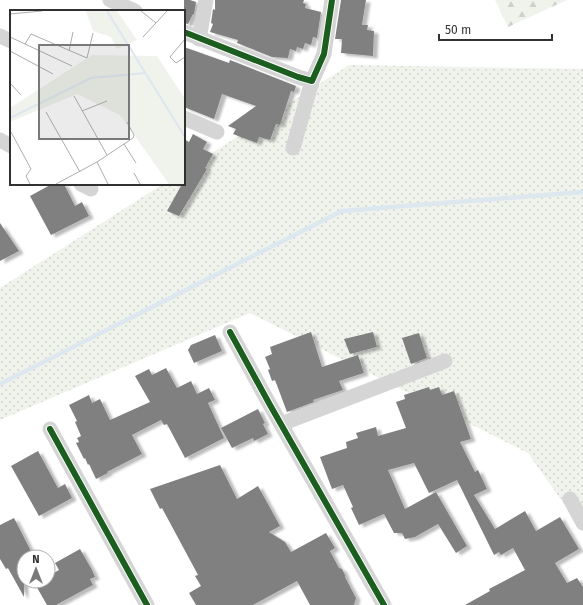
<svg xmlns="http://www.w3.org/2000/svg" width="583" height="605" font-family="'Fira Sans',sans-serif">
<defs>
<pattern id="forest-firs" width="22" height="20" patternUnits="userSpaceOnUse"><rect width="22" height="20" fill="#f0f3ec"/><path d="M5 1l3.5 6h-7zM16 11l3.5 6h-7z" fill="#ced1cb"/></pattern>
<pattern id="park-dots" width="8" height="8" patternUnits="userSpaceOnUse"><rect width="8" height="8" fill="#f0f3ec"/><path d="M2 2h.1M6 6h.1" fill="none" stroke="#ced1cb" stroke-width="1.8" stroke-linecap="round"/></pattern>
<filter id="shadow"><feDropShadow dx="4.5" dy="2.5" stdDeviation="1" flood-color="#0004"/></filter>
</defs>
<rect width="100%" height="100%" fill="#fff"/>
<!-- forest -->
<path fill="url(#forest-firs)" d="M495,0H567L508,27Z"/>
<!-- park -->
<path fill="url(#park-dots)" d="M349,65L583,69V531L528,453L250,313L0,420V288L163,184H184V171Z"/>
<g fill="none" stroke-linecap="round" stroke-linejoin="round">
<!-- stream -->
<path stroke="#dde7f0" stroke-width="4.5" d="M0,384L342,211L583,192"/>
</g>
<!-- building -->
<g fill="#808080" filter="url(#shadow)">
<path d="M184,0H190L196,2L194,15L193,14L188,24L184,23Z"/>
<path d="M215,0H304L303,3L306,4L305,8L321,12L317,38L313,37L311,45L305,43L303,49L297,47L296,51L290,49L288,58L272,57L237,43L238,40L210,32L213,24L211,23L213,9L215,10Z"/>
<path d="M341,0H366L362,25H368L367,30L374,31L373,56L341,53L342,39H335Z"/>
<path d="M184,47L229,63L230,60L296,86L294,92L291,91L280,125L276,124L270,140L259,137L257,143L233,134L236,129L228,126L256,106L222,94L214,119L184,107Z"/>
<path d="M193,134L207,142L203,149L213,154L205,168L207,169L179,216L167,211L182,184H184V139L189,142Z"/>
<path d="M52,184H64L75,206L82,202L89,216L51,235L30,196Z"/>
<path d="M0,223L19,251L0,261Z"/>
<path d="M311,332L322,367L358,355L364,373L339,381L343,390L313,400L314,402L287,412L275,380L272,381L268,370L270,369L265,357L272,354L270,347Z"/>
<path d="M373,332L377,347L350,354L344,339Z"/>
<path d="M419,333L427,358L411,364L402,338Z"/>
<path d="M215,335L222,351L194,363L188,350L191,345Z"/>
<path d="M166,368L177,388L191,381L197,394L209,388L215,400L208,403L224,438L185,458L167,424L164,425L161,420L132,435L142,454L107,472L108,473L96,479L89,464L88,465L85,458L84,459L76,443L79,442L77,438L81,436L75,422L77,421L69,405L89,395L92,403L100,399L110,420L150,402L135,376L149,369L152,375Z"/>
<path d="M429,387L430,390L439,387L442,395L454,391L471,439L460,442L475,472L478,470L487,489L474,495L495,529L525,511L536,531L560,517L579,549L555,563L567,583L577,578L583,587V605H465L490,591L489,589L525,570L513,548L501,555L499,552L494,555L457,480L429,493L414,463L388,470L405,509L436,492L467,546L456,553L438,524L415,537L405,539L402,533H394L384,514L359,525L351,508L353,507L343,485L332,489L320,457L347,448L346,442L358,438L356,433L376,427L378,436L406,428L396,402L405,399L404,395Z"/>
<path d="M258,409L265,423L263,424L268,434L254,441L253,438L232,448L221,428Z"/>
<path d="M38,451L58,488L65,484L72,498L39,516L11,466Z"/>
<path d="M220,465L237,499L258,486L280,526L269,532L285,542L291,552L326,533L335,548L330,551L339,568L342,569L345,575V577L356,598L354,605H310L297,581L253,605H196L189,593L201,586L195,576L198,575L162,508L160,509L150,489Z"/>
<path d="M14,518L33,555L29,557H24V597L8,568L6,569L0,559V525Z"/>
<path d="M80,549L92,570L95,577L90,579L93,585L56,605H47L35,584L40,581H48V576L59,570L55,563Z"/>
</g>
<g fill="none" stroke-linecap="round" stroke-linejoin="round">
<!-- minor -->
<g stroke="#d5d5d5" stroke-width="15">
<path d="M110,0L135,11"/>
<path d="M184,32L298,77L312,81L324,54L332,0"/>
<path d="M0,36L11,41"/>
<path d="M199,39L206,0"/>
<path d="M184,118L217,132"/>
<path d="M0,140L11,146"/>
<path d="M293,148L312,81"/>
<path d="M81,184L91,189"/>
<path d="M230,332L270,405L384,605"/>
<path d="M281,424L445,361"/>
<path d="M50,429L147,605"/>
<path d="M570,499L583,523"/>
</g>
<!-- cycleway casing -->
<g stroke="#fff" stroke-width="8">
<g id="cycleway">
<path d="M184,32L298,77L312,81L324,54L332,0"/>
<path d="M230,332L270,405L384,605"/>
<path d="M50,429L147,605"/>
</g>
</g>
<!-- cycleway -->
<use href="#cycleway" stroke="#1b5e20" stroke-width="6"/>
</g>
<!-- overview -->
<g transform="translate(10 10)">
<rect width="175" height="175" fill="#fff"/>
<path d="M76,1H107L127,30L107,39L101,27L83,21Z" fill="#f0f3ec"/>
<path d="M82,45L147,46L175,89V174H159L110,105L67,84L0,112V98Z" fill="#f0f3ec"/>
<path fill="none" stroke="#dde7f0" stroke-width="2" d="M97,1L175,127M0,108L81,68L136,63"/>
<path fill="none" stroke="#adadad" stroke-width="1" d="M131,1L146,13M0,4L32,1M0,27L62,56M133,27L157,1M175,29L160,47L166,53L175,47M15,34L21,24L77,48L83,23M0,41L43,64M59,41L63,22M0,73L11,85M64,86L97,145M72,101L97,91M36,102L70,162M1,122L21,159L16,166L20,174M114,134L126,153M87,152L98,174M124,163L130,174M46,174L87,152L123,128L124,125L117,112"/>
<path fill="#797979" fill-opacity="0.15" stroke="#797979" stroke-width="2" d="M29,35H119V129H29Z"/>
<rect width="175" height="175" fill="none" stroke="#313131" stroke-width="2"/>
</g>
<!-- north arrow -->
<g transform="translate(36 569)"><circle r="19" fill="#ffffff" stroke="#adadad"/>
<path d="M0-3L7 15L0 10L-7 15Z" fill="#797979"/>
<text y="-6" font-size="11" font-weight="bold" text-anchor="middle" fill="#313131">N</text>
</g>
<!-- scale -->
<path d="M439 34v6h113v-6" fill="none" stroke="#313131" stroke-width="2"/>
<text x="445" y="34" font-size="12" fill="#313131" stroke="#ffffff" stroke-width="3" paint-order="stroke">50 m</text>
</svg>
